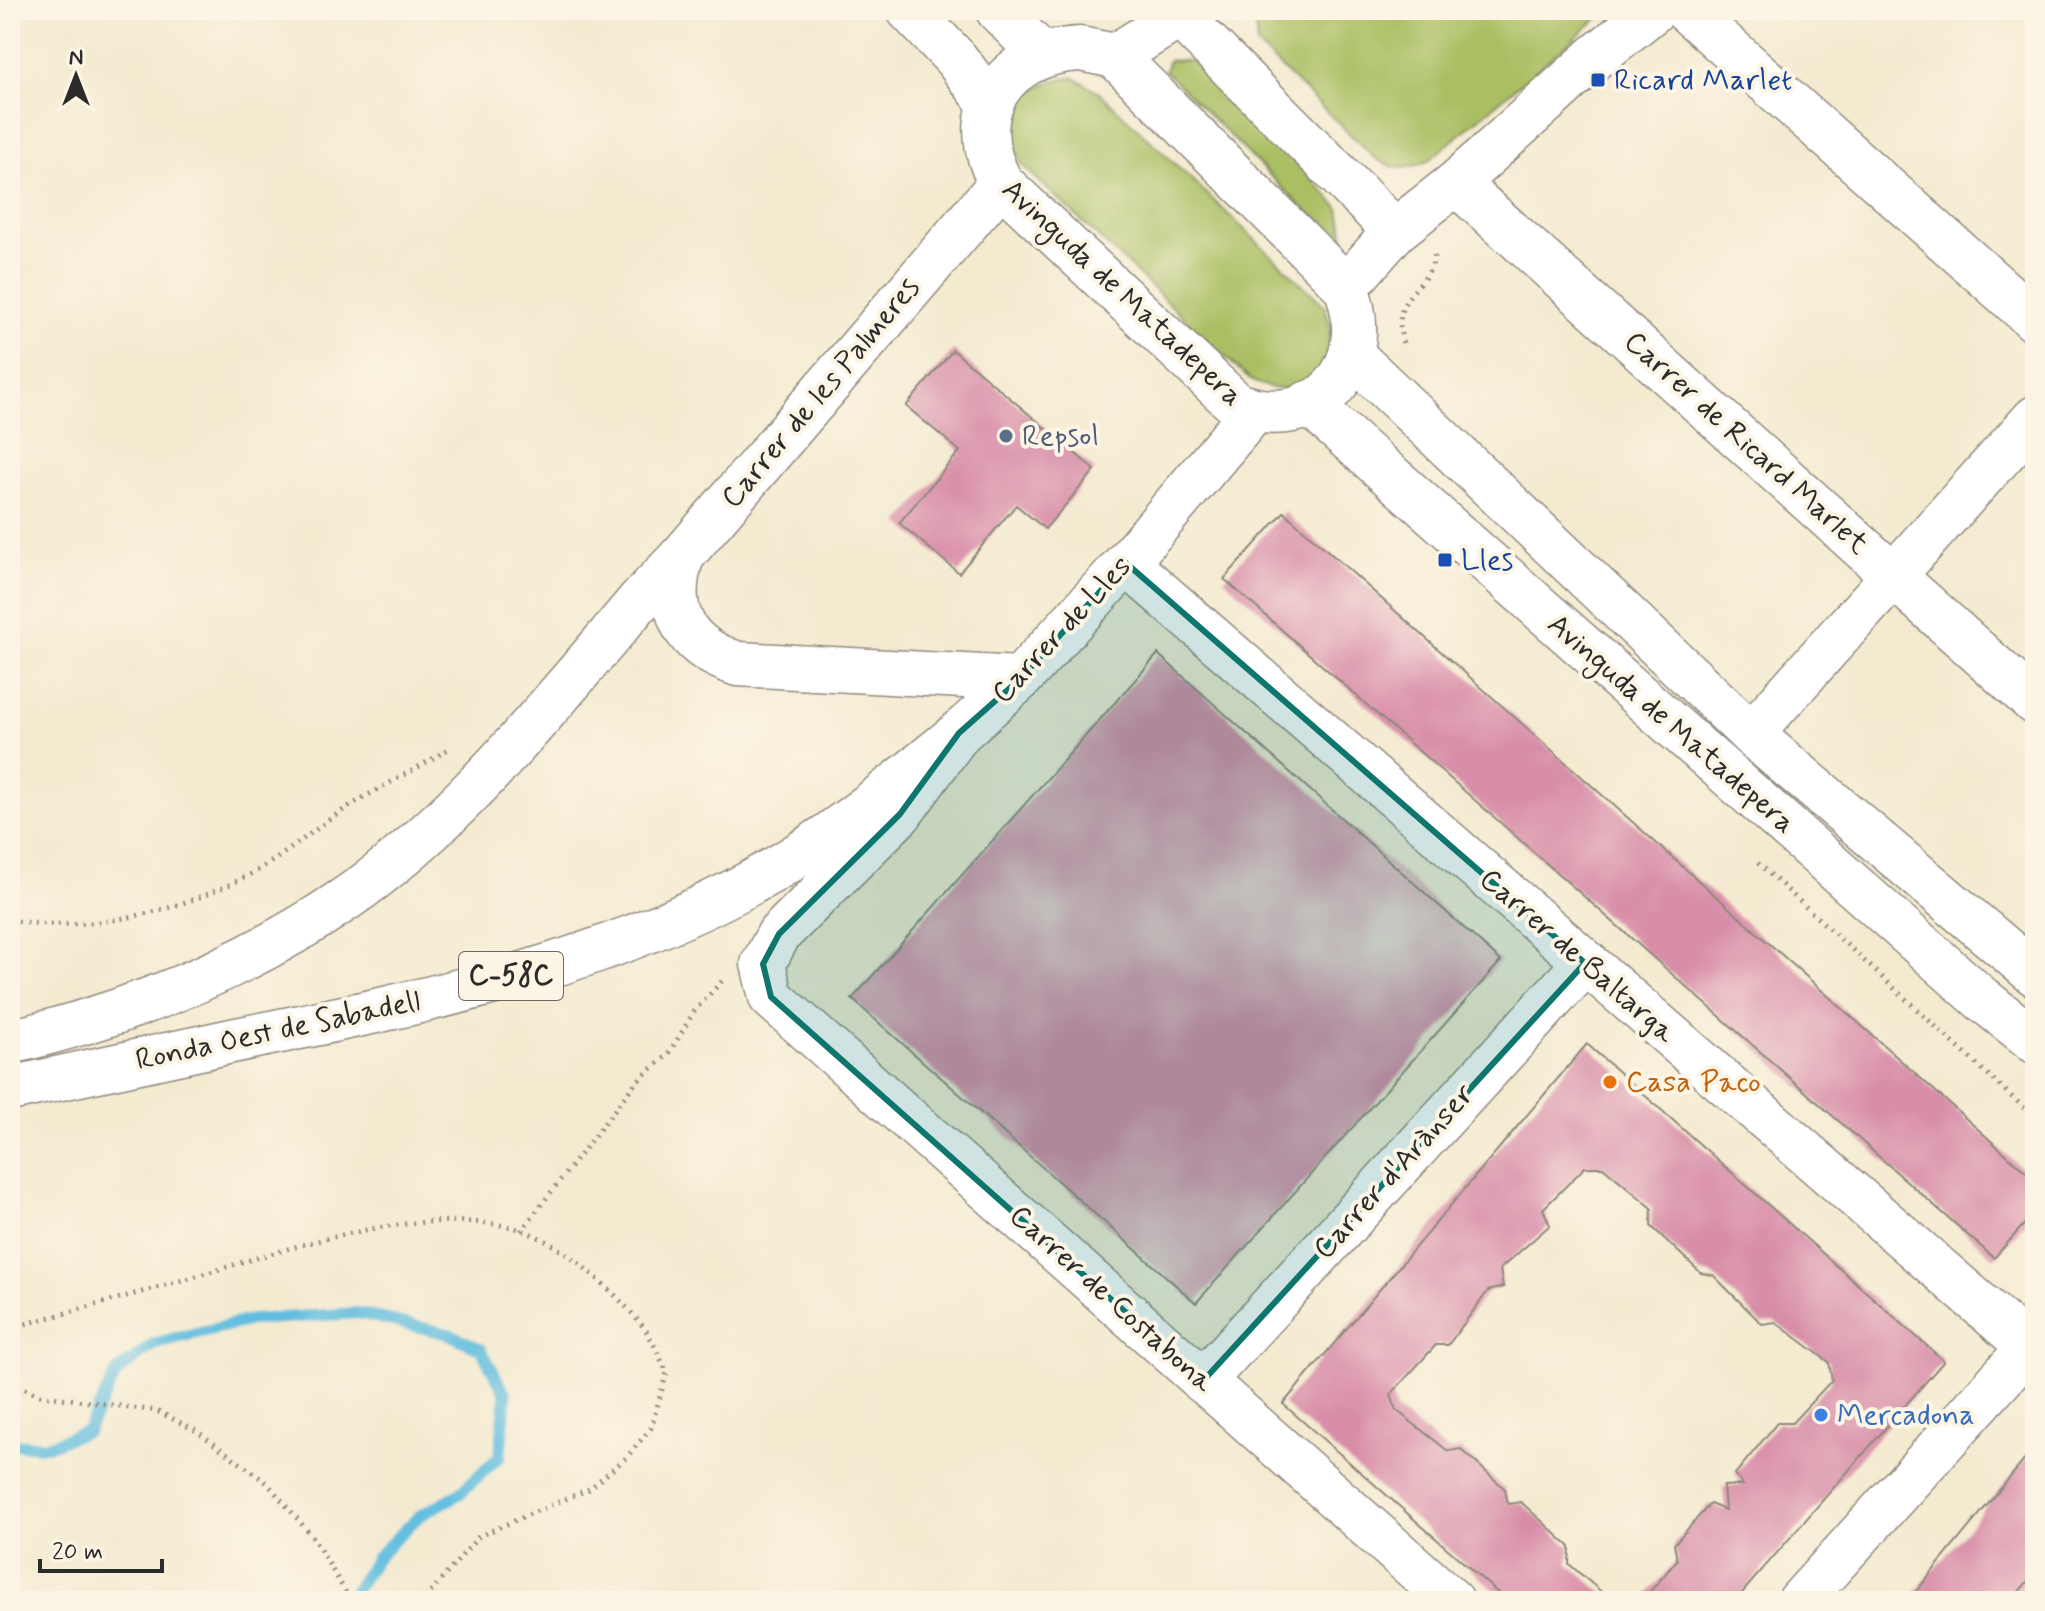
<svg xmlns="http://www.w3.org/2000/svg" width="2045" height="1611" font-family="Mynerve,sans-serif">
<rect width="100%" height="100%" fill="#fcf5e5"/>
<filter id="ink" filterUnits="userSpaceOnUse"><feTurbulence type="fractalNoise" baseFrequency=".0125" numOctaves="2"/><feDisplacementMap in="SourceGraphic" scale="16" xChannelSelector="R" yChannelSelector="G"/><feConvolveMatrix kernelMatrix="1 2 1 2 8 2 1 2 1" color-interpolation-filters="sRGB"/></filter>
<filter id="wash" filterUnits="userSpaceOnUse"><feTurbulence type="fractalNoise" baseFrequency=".006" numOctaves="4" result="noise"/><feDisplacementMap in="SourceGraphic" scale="32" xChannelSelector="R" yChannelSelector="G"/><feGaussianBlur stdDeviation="1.8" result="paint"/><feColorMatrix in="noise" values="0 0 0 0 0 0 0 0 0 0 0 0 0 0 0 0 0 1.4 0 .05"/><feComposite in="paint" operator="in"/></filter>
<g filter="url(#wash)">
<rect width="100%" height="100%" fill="#f4ead0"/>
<!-- green -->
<g fill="#aabf63" stroke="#6a7547" stroke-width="2">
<path d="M1254,10H1608L1428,161C1406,170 1395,171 1375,158L1257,45Z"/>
<path d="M1169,60L1190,61L1212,73L1339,208L1344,237L1331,236L1165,71Z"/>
<path d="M1073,77L1099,92L1324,305C1347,359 1304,411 1249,379L1021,164C1003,114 1020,84 1073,77Z"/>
</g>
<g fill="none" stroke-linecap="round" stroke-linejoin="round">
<!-- stream -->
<path stroke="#61bddf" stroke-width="12" d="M10,1444L47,1446L87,1431L117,1372L155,1343L251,1320L358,1313L449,1334L481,1349L506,1395L500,1456L459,1494L419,1516L377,1557L348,1601"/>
</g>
<g id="blocks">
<!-- building -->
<g fill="#d88da8">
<path d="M953,350L1095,470L1045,529L1016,505L959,573L899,523L960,451L906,406Z"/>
<path d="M1284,512L2035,1180V1212L1994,1258L1224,579Z"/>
<path d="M1158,654L1501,961L1196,1303L852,999Z"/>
<path d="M1587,1044L1944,1361L1735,1601H1642L1677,1560L1674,1544L1710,1504L1725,1510L1723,1486L1743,1485L1735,1474L1777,1423H1792L1832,1380L1829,1362L1775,1322L1762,1324L1713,1275L1701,1273L1651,1226L1652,1208L1603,1167H1585L1543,1209L1550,1225L1500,1269L1503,1287L1488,1291L1448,1345H1436L1391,1394L1396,1410L1448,1451L1461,1449L1505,1489L1508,1504L1521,1502L1570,1547L1569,1564L1612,1601H1507L1283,1404Z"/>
<path d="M2035,1447V1573L2011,1601H1908Z"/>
</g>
</g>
</g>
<g filter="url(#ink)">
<use href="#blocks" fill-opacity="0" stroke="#908a7e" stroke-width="2"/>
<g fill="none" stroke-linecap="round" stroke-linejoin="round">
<!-- minor casing -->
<g stroke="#908a7e" stroke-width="47">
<g id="minor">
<path d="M909,10L956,59L991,105"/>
<path d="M998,10L1042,55"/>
<path d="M1174,10L1395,231"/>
<path d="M1686,10L2035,320"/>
<path d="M1080,49L1115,56L1346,287C1376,366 1319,434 1237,405L1001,183C962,113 1004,52 1080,49Z"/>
<path d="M1115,56L1189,10"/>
<path d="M1456,183L2035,703"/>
<path d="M1346,287L1395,231L1456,183L1595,57L1654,10"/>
<path d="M1352,355L1751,734L2035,974"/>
<path d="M1308,403L1982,999L2035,1041"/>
<path d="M1254,411L1126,563L1020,679L959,733L900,814L779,934L763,964L771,997L1452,1601"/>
<path d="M682,556C664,611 684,647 738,664L1020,679"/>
<path d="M1126,563L2035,1352"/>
<path d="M639,601L682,556L1001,183"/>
<path d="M1751,734L2035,418"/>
<path d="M1203,1381L1585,963"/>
<path d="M1800,1601L2035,1341"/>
</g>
</g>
<!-- highway casing -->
<g stroke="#908a7e" stroke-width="47">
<g id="highway">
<path d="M10,1042C128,1014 243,969 344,900C455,825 552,703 639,601"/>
<path d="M10,1089C87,1072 164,1055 241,1039C430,1001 629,961 795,857C853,821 906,776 959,733"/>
</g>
</g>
<!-- path -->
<g stroke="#908a7e" stroke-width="5" stroke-dasharray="2 6" stroke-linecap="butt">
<path d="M1403,343C1389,291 1430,292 1435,253"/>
<path d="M1758,863L2035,1118"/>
<path d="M10,920C88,934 177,912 247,876C285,857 316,826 353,804C384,785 417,769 448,749"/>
<path d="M521,1231L636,1082L668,1055L695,1010L722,981"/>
<path d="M10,1328C75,1311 139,1293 203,1274C299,1246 404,1208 506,1226C553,1234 611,1287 641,1324C652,1337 659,1357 667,1372L651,1428L626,1458L589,1489L479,1536L423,1601"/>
<path d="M10,1382L39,1395L157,1411L197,1431L267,1483L312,1536L351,1601"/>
</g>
<!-- minor -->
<use href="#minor" stroke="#fff" stroke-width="44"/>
<!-- highway -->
<use href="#highway" stroke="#fff" stroke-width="44"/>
</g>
</g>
<!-- marked area -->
<path fill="#0f766e" fill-opacity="0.2" stroke="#0f766e" stroke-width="6" stroke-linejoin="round" d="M1126,563L1585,963L1203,1381L771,997L763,964L779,934L900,814L959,733L1020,679Z"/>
<!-- markers -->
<g fill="#1a4fb4" stroke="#fcf5e5" stroke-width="3">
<rect x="1590" y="72" width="16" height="16" rx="4"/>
<rect x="1437" y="552" width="16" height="16" rx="4"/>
</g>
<circle fill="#5c6f8a" stroke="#fcf5e5" stroke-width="3" cx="1006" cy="436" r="8"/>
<circle fill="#e8710a" stroke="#fcf5e5" stroke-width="3" cx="1610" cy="1082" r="8"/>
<circle fill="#3f7fe0" stroke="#fcf5e5" stroke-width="3" cx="1821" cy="1415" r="8"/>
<g text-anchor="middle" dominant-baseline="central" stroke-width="8" stroke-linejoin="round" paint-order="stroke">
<!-- shield labels -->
<rect fill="#fcf5e5" stroke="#6a6863" stroke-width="2" x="459" y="952" width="104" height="48" rx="6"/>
<g font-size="28" font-weight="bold" fill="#2b2b2b">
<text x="511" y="976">C-58C</text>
</g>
<!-- transit labels -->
<g font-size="30" fill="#164399" stroke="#fcf5e5" text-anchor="start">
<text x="1614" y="80">Ricard Marlet</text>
<text x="1461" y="560">Lles</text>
</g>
<!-- street labels -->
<g font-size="30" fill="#2b2b2b" stroke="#fcf5e5">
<text transform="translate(1122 293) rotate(43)">Avinguda de Matadepera</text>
<text transform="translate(821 393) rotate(-50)">Carrer de les Palmeres</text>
<text transform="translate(1746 443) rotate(42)">Carrer de Ricard Marlet</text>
<text transform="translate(1062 630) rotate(-47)">Carrer de Lles</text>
<text transform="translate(1671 724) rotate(41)">Avinguda de Matadepera</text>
<text transform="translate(1577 956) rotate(41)">Carrer de Baltarga</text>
<text transform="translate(278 1031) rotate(-12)">Ronda Oest de Sabadell</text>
<text transform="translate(1394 1172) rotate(-48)">Carrer d'Arànser</text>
<text transform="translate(1111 1299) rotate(42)">Carrer de Costabona</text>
</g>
<!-- service labels -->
<g font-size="30" fill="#4e5e75" stroke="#fcf5e5" text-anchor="start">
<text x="1022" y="436">Repsol</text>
</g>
<!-- food labels -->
<g font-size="30" fill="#c56008" stroke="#fcf5e5" text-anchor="start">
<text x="1626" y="1082">Casa Paco</text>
</g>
<!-- shop labels -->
<g font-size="30" fill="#366cbe" stroke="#fcf5e5" text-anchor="start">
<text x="1837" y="1415">Mercadona</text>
</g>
</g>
<!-- margin -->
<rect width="2045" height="1611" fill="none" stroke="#fcf5e5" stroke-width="40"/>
<!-- north arrow -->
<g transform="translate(76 76)" stroke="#fcf5e5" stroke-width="6" paint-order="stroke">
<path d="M0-6L14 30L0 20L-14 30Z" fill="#2b2b2b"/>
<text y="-12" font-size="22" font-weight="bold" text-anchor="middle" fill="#2b2b2b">N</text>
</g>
<!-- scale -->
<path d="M40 1559v12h122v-12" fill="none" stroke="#2b2b2b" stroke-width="4"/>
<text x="52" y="1559" font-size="24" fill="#2b2b2b" stroke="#fcf5e5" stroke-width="6" paint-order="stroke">20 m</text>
</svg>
